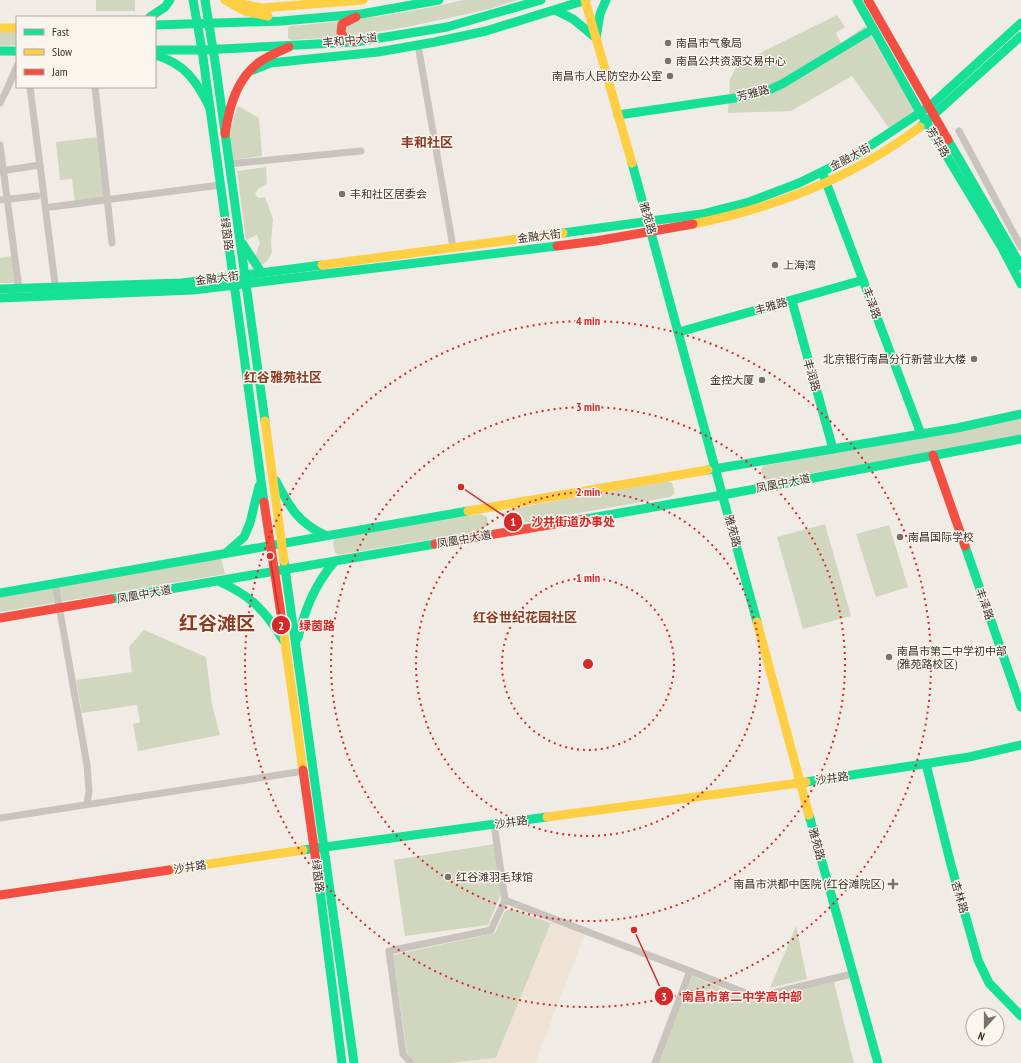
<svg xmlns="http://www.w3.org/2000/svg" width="1021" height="1063" font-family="'PT Sans Narrow','Noto Sans SC',sans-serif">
<rect width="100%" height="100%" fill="#f0ebe5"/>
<!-- green -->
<g fill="#d1d6bf">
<rect x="96" y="0" width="39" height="11"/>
<path d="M463,0H518L490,9L407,27L344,37L291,40L288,38V28L291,26C349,21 406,14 463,0Z"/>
<path d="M837,15L845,27L836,33L841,43L865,26L915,110L889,128L852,76L791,111L728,113L730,79L738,64Z"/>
<path d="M0,32H17V45L0,46Z"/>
<path d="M238,106L259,118L262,156L233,160L229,134L231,125Z"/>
<path d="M99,137L106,199L75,202L72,179L60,180L56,142Z"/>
<path d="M266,167L267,184L258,189L255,194L259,198L265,197L273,219L271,243L272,252L268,260L262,265L255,257L260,243L257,235L246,240L237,171Z"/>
<path d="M12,256L15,283H0V258Z"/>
<path d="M1021,417V434L1004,439L768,481L764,479L761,470L763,466Z"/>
<path d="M668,481L672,483L675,493L670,497L510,525L503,523L502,515L510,509Z"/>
<path d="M480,514L487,517L488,525L480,531L338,555L335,553L333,542L336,538Z"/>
<path d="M825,524L851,616L803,629L777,537Z"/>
<path d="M889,525L908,587L876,597L856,534Z"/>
<path d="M221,558L225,574L0,612V597Z"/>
<path d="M144,630L206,657L212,705L220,735L138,751L133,724L140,722L137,705L82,713L76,680L132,672L129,647Z"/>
<path d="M495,844L501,894L488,925L405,936L394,860Z"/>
<path d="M512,909L551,923L496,1058L450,1063H415L407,1053L393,955L495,933L505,911Z"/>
<path d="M796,926L807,979L770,988Z"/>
<path d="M692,976L749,1000L834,982L854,1063H657Z"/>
</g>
<!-- plaza -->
<path fill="#eee3d5" d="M553,918L586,931L535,1063H451L496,1058Z"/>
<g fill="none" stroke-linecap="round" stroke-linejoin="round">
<!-- street -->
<g stroke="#c9c3be" stroke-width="7">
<path d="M418,45L453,247"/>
<path d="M30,87L55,284L52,287"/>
<path d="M95,87L112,243"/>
<path d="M0,103L8,87L17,66"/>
<path d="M959,131L1021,247"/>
<path d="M0,145L19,289"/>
<path d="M229,164L361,151"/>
<path d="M0,171L40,165"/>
<path d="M0,200L37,196"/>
<path d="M51,207L220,185"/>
<path d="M55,583L87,765L89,791L87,804"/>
<path d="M0,818L304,771"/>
<path d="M494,824L505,900"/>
<path d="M690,971L756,997L852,974"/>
<path d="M411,1063L403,1054L389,951L491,930L505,900L690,971L655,1063"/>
</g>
<!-- fast -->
<g stroke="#16e098" stroke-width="9">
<path d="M193,0L202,50L264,502"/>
<path d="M205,0L216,68L265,421"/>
<path d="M857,0L920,112L1001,246L1021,284"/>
<path d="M555,10L573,19L596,38L600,14L606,0"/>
<path d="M150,17L165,7L170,0"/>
<path d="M155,25L282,21L361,14L439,0"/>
<path d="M155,50H202L356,42L447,27L541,0"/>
<path d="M0,51H17"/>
<path d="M155,55C185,63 197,82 210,108"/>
<path d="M253,70L270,63L378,52L435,42L486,31L586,0"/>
<path d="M618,115L742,97L769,90L782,84L873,29"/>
<path d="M920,127L1021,36"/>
<path d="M948,140L1021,266"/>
<path d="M632,163L757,622"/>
<path d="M823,174L921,434"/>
<path d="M563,233L702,214L749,202L799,183L856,155L930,106L1021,23"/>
<path d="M242,243L261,272"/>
<path d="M0,289L182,283L322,265"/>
<path d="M0,298L193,290L557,246"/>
<path d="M792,301L833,449"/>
<path d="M679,332L863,280"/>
<path d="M708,470L957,428L1021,414"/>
<path d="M276,481C289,506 298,523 325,535"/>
<path d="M585,519L723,495L1021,439"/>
<path d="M965,546L1021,707"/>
<path d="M227,552L244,537L250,523L259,486"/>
<path d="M284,561L354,1063"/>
<path d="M218,581C250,595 265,610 283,640"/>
<path d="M0,593L468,511"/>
<path d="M111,599L435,544"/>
<path d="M298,638C305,609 315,584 335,561"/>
<path d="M926,764L951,865L978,960L989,983L1021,1016"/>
<path d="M806,782L969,757L1021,745"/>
<path d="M809,815L878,1063"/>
<path d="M303,850L547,817"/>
<path d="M319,883L342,1063"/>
</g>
<!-- slow -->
<g stroke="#ffcf43" stroke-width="9">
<path d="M225,0L245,11L268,16"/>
<path d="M585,0L632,163"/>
<path d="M236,3L262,8L363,0"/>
<path d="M0,28H17"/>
<path d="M693,224C774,208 854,177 920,127"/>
<path d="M322,265L563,233"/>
<path d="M265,421L284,561"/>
<path d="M468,511L708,470"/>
<path d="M282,621L303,770"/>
<path d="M757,622L809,815"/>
<path d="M547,817L806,782"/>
<path d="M169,870L303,850"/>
</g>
<!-- jam -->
<g stroke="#f24e42" stroke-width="9">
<path d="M868,0L948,140"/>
<path d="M354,41L345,39L341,33L342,24L356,17"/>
<path d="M225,134C229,107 237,77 261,61C270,55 280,51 289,47"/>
<path d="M557,246L596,241L693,224"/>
<path d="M933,455L965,546"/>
<path d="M264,502L282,621"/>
<path d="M435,544L585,519"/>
<path d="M0,618L111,599"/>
<path d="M303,770L319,883"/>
<path d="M0,895L169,870"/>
</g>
</g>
<!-- distance rings -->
<g fill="none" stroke="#d62828" stroke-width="2" stroke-dasharray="2 4">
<circle cx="588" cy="664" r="86"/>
<circle cx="588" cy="664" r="172"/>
<circle cx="588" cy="664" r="257"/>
<circle cx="588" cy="664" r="343"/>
</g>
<!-- markers -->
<g fill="#7a716c" stroke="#fbf5ee" stroke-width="1.5">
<circle cx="668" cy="43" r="4"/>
<circle cx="668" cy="61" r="4"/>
<circle cx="670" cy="76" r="4"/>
<circle cx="342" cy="194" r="4"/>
<circle cx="775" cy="265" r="4"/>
<circle cx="974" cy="359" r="4"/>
<circle cx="762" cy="380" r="4"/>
<circle cx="900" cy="537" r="4"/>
<circle cx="889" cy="657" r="4"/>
<circle cx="448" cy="877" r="4"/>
<path d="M891 878h4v4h4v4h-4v4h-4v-4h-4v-4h4z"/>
</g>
<g text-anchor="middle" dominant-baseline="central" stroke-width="3" stroke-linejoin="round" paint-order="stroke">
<!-- street labels -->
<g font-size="11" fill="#3b302b" stroke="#fbf5ee">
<text transform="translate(350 40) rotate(-6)">丰和中大道</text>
<text transform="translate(753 93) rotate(-14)">芳雅路</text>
<text transform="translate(938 142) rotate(59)">芳华路</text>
<text transform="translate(850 157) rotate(-28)">金融大街</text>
<text transform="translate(648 218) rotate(74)">雅苑路</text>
<text transform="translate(227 234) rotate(82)">绿茵路</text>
<text transform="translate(539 236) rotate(-7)">金融大街</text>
<text transform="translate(217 278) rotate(-7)">金融大街</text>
<text transform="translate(872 303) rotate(70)">丰泽路</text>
<text transform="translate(771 306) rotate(-16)">丰雅路</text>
<text transform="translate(812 375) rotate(74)">丰润路</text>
<text transform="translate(783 483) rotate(-11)">凤凰中大道</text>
<text transform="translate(733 531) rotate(75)">雅苑路</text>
<text transform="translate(464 539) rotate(-10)">凤凰中大道</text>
<text transform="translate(144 594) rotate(-10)">凤凰中大道</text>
<text transform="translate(985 604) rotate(71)">丰泽路</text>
<text transform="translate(832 778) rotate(-8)">沙井路</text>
<text transform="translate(511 822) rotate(-8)">沙井路</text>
<text transform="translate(817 844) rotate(75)">雅苑路</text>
<text transform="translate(190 867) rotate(-9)">沙井路</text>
<text transform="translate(318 876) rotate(83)">绿茵路</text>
<text transform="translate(960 897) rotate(74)">杏林路</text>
</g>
<!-- poi labels -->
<g font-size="11" fill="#3b302b" stroke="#fbf5ee" text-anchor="start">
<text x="676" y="43">南昌市气象局</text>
<text x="676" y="61">南昌公共资源交易中心</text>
<text x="662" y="76" text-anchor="end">南昌市人民防空办公室</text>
<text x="350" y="194">丰和社区居委会</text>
<text x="783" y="265">上海湾</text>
<text x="966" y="359" text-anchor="end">北京银行南昌分行新营业大楼</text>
<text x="754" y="380" text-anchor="end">金控大厦</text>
<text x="908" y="537">南昌国际学校</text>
<text x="897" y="651">南昌市第二中学初中部<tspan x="897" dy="13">(雅苑路校区)</tspan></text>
<text x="456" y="877">红谷滩羽毛球馆</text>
<text x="884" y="884" text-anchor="end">南昌市洪都中医院 (红谷滩院区)</text>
</g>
<!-- quarter labels -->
<g font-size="13" font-weight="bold" fill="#8c3b22" stroke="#fbf5ee">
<text x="427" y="142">丰和社区</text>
<text x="283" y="377">红谷雅苑社区</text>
<text x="525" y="617">红谷世纪花园社区</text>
</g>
<!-- town labels -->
<g font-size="19" font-weight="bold" fill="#8c3b22" stroke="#fbf5ee">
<text x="217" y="623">红谷滩区</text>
</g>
</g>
<circle cx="588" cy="664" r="6" fill="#d62828" stroke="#fbf5ee" stroke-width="2"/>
<g font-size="12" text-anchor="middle" font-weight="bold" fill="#d62828" stroke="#fbf5ee" stroke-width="3" stroke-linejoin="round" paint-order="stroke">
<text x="588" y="325">4 min</text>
<text x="588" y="411">3 min</text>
<text x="588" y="496">2 min</text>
<text x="588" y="582">1 min</text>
</g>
<!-- callouts -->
<path fill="none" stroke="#d62828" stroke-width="1.5" d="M461 487L513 522M270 556L281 625M634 930L664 996"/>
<g fill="#d62828" stroke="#fbf5ee" stroke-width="1.5">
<circle cx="461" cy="487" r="4"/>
<circle cx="270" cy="556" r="4"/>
<circle cx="634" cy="930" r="4"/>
<circle cx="513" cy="522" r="10"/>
<circle cx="281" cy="625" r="10"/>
<circle cx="664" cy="996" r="10"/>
</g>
<g font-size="12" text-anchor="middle" font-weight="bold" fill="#fff">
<text x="513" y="526">1</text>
<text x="281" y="630">2</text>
<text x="664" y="1001">3</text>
</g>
<g font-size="12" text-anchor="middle" font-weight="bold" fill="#d62828" stroke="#fbf5ee" stroke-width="3" stroke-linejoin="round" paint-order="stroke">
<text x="573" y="526">沙井街道办事处</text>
<text x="317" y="630">绿茵路</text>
<text x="742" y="1001">南昌市第二中学高中部</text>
</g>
<!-- legend -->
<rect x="16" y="16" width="140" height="72" fill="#fbf5ee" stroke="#aea6a0"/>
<rect x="24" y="29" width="20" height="6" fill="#16e098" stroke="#aea6a0"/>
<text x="52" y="36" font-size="12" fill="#3b302b">Fast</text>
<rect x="24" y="49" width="20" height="6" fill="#ffcf43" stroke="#aea6a0"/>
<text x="52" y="56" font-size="12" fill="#3b302b">Slow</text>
<rect x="24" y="69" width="20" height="6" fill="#f24e42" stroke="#aea6a0"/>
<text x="52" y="76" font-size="12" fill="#3b302b">Jam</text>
<!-- north arrow -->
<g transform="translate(985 1027) rotate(201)"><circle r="19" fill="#fbf5ee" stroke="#aea6a0"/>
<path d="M0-3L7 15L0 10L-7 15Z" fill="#7a716c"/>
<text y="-6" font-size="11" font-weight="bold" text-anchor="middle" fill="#3b302b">N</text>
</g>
</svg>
